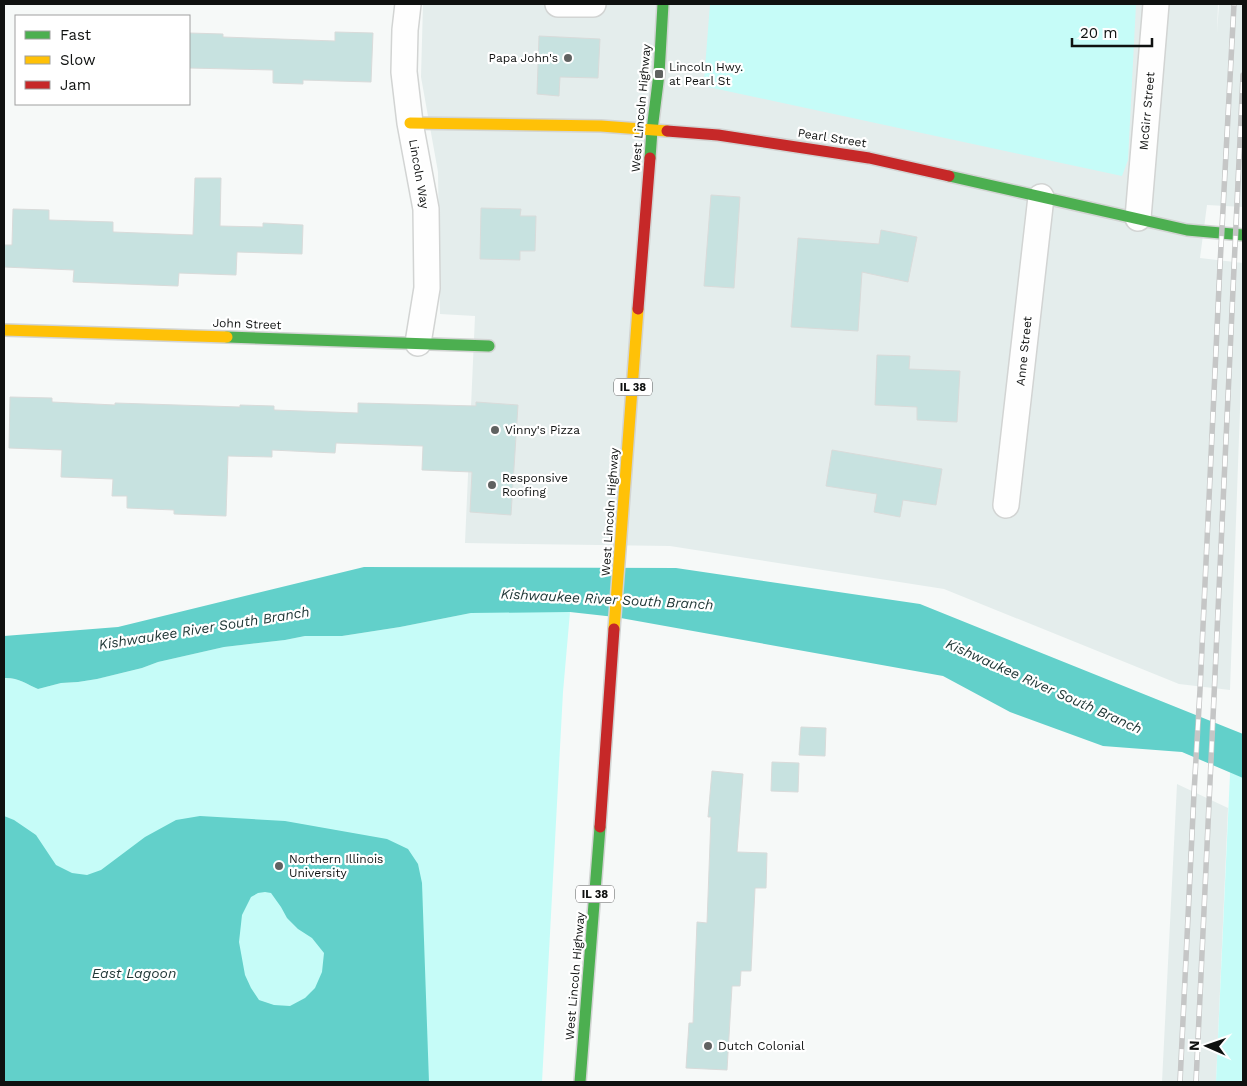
<svg xmlns="http://www.w3.org/2000/svg" width="1247" height="1086" font-family="'Work Sans',sans-serif">
<rect width="100%" height="100%" fill="#f6f9f8"/>
<!-- built -->
<g fill="#e4edec">
<path d="M423,4H1218L1217,33L1219,4H1243V207L1207,205L1200,258L1243,263V324L1230,690L1179,684L944,589L670,546L465,543L475,316L440,314L438,172L421,77Z"/>
<path d="M1177,784L1228,808L1216,1082H1162Z"/>
</g>
<!-- green -->
<g fill="#c6fcf8">
<path d="M710,4H1136L1128,160L1122,176L708,87L704,81Z"/>
<path d="M505,611L570,612L563,692L542,1082H4V678C17,677 27,684 38,689L61,683L78,682L97,679L142,668L158,662L224,647L285,640L305,636H342L400,627L471,613Z"/>
<path d="M1232,730L1243,734V1082H1216Z"/>
</g>
<!-- water -->
<g fill="#62d0ca" fill-rule="evenodd">
<path d="M364,567L676,568L920,604L1243,734V778L1182,752L1103,746L1010,712L943,676L615,617L570,612L471,613L400,627L342,636H305L285,640L224,647L158,662L142,668L97,679L78,682L61,683L38,689C27,684 17,677 4,678V636L118,627Z"/>
<path d="M4,816L14,820L36,835L56,865L72,873L87,875L101,870L145,837L176,820L200,816L285,821L387,839L408,849L418,864L422,883L429,1082H4ZM265,892L271,893L281,907L287,918L298,929L312,938L324,953L322,972L315,988L305,998L290,1006L274,1005L259,1000L251,988L245,975L239,942L242,915L251,897L258,893Z"/>
</g>
<!-- building -->
<g fill="#c7e2e0" stroke="#d9dbda">
<path d="M335,32L373,33L371,82L303,80V84L273,83V70L189,68V33L223,34V37L335,41Z"/>
<path d="M539,36L600,39L598,78L560,77L559,96L537,94Z"/>
<path d="M195,178H221L220,226L263,227V223L303,225L302,254L237,252L236,275L179,273L178,286L73,282L74,270L4,267V245H12L13,209L49,210V220L113,222V232L193,235Z"/>
<path d="M711,195L740,197L734,288L704,286Z"/>
<path d="M481,208L521,209L520,216H536L535,251H520V260L480,259Z"/>
<path d="M881,230L917,237L908,282L862,272L858,331L791,327L798,238L879,244Z"/>
<path d="M877,355L910,356L909,369L960,371L957,422L917,420V407L875,405Z"/>
<path d="M10,397L52,398V402L115,405V403L240,407V405L274,406V410L358,413V403L476,406V402L518,405L511,515L470,512L472,472L422,470L423,446L336,443L335,453L272,450V457L228,456L226,516L174,514V510L127,508V496H112L113,479L61,477L62,450L9,448Z"/>
<path d="M832,450L942,469L936,505L903,500L900,517L874,512L877,494L826,486Z"/>
<path d="M801,727L826,728L825,756L799,755Z"/>
<path d="M772,762L799,763L798,792L771,791Z"/>
<path d="M712,771L743,774L737,852L767,853L766,888H755L751,971H741L740,986H732L727,1070L686,1068L689,1023H693L697,922L707,923L711,817H708Z"/>
</g>
<g fill="none" stroke-linecap="round" stroke-linejoin="round">
<!-- street casing -->
<g stroke="#d2d4d3" stroke-width="28">
<g id="street">
<path d="M408,4L405,30L404,72L410,123L426,209L427,288L418,343"/>
<path d="M558,4H593"/>
<path d="M1138,218L1156,4"/>
<path d="M1006,505L1041,197"/>
</g>
</g>
<!-- fast casing -->
<g stroke="#d2d4d3" stroke-width="14">
<g id="fast">
<path d="M650,158L652,130L659,74L663,4"/>
<path d="M949,176L1187,230L1243,235"/>
<path d="M227,337L489,346"/>
<path d="M580,1082L600,827"/>
</g>
</g>
<!-- slow casing -->
<g stroke="#d2d4d3" stroke-width="14">
<g id="slow">
<path d="M410,123L601,126L667,131"/>
<path d="M4,330L227,337"/>
<path d="M614,629L638,309"/>
</g>
</g>
<!-- jam casing -->
<g stroke="#d2d4d3" stroke-width="14">
<g id="jam">
<path d="M667,131L718,135L869,158L949,176"/>
<path d="M638,309L650,158"/>
<path d="M600,827L614,629"/>
</g>
</g>
<!-- street -->
<use href="#street" stroke="#fefefe" stroke-width="25"/>
<!-- fast -->
<use href="#fast" stroke="#4caf50" stroke-width="11"/>
<!-- slow -->
<use href="#slow" stroke="#ffc107" stroke-width="11"/>
<!-- jam -->
<use href="#jam" stroke="#c62828" stroke-width="11"/>
<!-- rail casing -->
<g stroke="#c5c6c6" stroke-width="5.5">
<g id="rail">
<path d="M1180,1082L1194,793L1200,690L1220,265L1234,4"/>
<path d="M1196,1082L1243,75"/>
</g>
</g>
<!-- rail -->
<use href="#rail" stroke="#fff" stroke-width="4" stroke-dasharray="11" stroke-linecap="butt"/>
</g>
<!-- markers -->
<g fill="#606261" stroke="#fff" stroke-width="2">
<circle cx="568" cy="58" r="5"/>
<rect x="654" y="69" width="10" height="10" rx="2.5"/>
<circle cx="495" cy="430" r="5"/>
<circle cx="492" cy="485" r="5"/>
<circle cx="279" cy="866" r="5"/>
<circle cx="708" cy="1046" r="5"/>
</g>
<g text-anchor="middle" dominant-baseline="central" stroke-width="4.5" stroke-linejoin="round" paint-order="stroke">
<!-- shield labels -->
<g fill="#fff" stroke="#575858" stroke-width="1">
<rect x="614" y="378.5" width="38" height="17" rx="4"/>
<rect x="576" y="885.5" width="38" height="17" rx="4"/>
</g>
<g font-size="11" font-weight="bold" fill="#0f1110">
<text x="633" y="387">IL 38</text>
<text x="595" y="894">IL 38</text>
</g>
<!-- poi labels -->
<g font-size="12" fill="#0f1110" stroke="#fff" text-anchor="start">
<text x="558" y="58" text-anchor="end">Papa John's</text>
<text x="669" y="67">Lincoln Hwy.<tspan x="669" dy="14">at Pearl St</tspan></text>
<text x="505" y="430">Vinny's Pizza</text>
<text x="502" y="478">Responsive<tspan x="502" dy="14">Roofing</tspan></text>
<text x="289" y="859">Northern Illinois<tspan x="289" dy="14">University</tspan></text>
<text x="718" y="1046">Dutch Colonial</text>
</g>
<!-- street labels -->
<g font-size="12" fill="#0f1110" stroke="#fff">
<text transform="translate(641 108) rotate(-85)">West Lincoln Highway</text>
<text transform="translate(1147 111) rotate(-85)">McGirr Street</text>
<text transform="translate(832 138) rotate(9)">Pearl Street</text>
<text transform="translate(419 174) rotate(80)">Lincoln Way</text>
<text transform="translate(247 324) rotate(2)">John Street</text>
<text transform="translate(1024 351) rotate(-84)">Anne Street</text>
<text transform="translate(610 512) rotate(-86)">West Lincoln Highway</text>
<text transform="translate(575 976) rotate(-85)">West Lincoln Highway</text>
</g>
<!-- water labels -->
<g font-size="14" font-style="italic" fill="#213837" stroke="#fff">
<text transform="translate(607 599) rotate(3)">Kishwaukee River South Branch</text>
<text transform="translate(204 628) rotate(-9)">Kishwaukee River South Branch</text>
<text transform="translate(1044 686) rotate(24)">Kishwaukee River South Branch</text>
<text x="134" y="973">East Lagoon</text>
</g>
</g>
<!-- border -->
<rect width="1247" height="1086" fill="none" stroke="#0f1110" stroke-width="10"/>
<!-- legend -->
<rect x="15" y="15" width="175" height="90" fill="#ffffff" stroke="#9fa09f"/>
<rect x="25" y="31" width="25" height="8" fill="#4caf50" stroke="#9fa09f"/>
<text x="60" y="40" font-size="15" fill="#0f1110">Fast</text>
<rect x="25" y="56" width="25" height="8" fill="#ffc107" stroke="#9fa09f"/>
<text x="60" y="65" font-size="15" fill="#0f1110">Slow</text>
<rect x="25" y="81" width="25" height="8" fill="#c62828" stroke="#9fa09f"/>
<text x="60" y="90" font-size="15" fill="#0f1110">Jam</text>
<!-- north arrow -->
<g transform="translate(1207 1046) rotate(272)" stroke="#ffffff" stroke-width="4" paint-order="stroke">
<path d="M0-4L9 19L0 12L-9 19Z" fill="#0f1110"/>
<text y="-8" font-size="14" font-weight="bold" text-anchor="middle" fill="#0f1110">N</text>
</g>
<!-- scale -->
<path d="M1072 38v8h80v-8" fill="none" stroke="#0f1110" stroke-width="2.5"/>
<text x="1080" y="38" font-size="15" fill="#0f1110" stroke="#ffffff" stroke-width="4" paint-order="stroke">20 m</text>
</svg>
